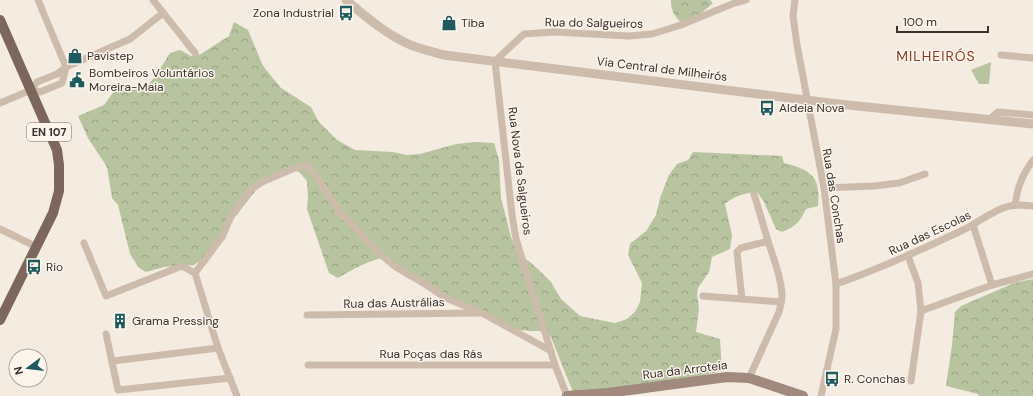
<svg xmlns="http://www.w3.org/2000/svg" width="1033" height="396" font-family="'DM Sans',sans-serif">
<defs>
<pattern id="forest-crowns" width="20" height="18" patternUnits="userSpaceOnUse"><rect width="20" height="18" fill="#b8c4a0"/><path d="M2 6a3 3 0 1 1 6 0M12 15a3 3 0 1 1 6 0" fill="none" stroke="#97a083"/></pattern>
</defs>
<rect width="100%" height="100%" fill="#f4ebe1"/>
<!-- forest -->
<g fill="url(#forest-crowns)">
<path d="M671,0H710L713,3L689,24L681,23C674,14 671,12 671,0Z"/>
<path d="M234,22L248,30L263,66L281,88L311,107L319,122L337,140L355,150L393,152L407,155L420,154L456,144L475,142L494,143L499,160L501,198L511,237L519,255L530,262L540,271L551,282L561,299L580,316L615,323L627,319L635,312L640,302L642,283L628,255L630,244L646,231L656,215L660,198L669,175L677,164L688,160L693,152L782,156L784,163C811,170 821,176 818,206L806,209C800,222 795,227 782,232L776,229L763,200L757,192C744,193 734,196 725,204L732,235L730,249L712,257L709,272L698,288L697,295L699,309L696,332L720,339L722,371L685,379L574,394L566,375L551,337L543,331H529L514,329L462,304L385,257C368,261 353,269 338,278L329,273L307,209L308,199L307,181L299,172L292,170L267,181L256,190L201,261L193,265L164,267L146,272L139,268L130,254L118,205L112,198L107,167L88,138L78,116L104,105L117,87L129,86L142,88L146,87L154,78L170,53L180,50L191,56L201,54L229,36Z"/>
<path d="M1033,279V396H979L978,394L946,386L952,345L955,312L961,306L1014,283Z"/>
</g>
<!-- green -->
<path fill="#b8c4a0" d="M991,62L989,84H979L971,70Z"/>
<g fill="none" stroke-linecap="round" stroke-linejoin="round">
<!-- minor -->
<g stroke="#cdbbac" stroke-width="7">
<path d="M38,0L66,67"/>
<path d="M153,0L195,53"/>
<path d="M795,0L793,16L797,45L824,188L836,284V329L821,396"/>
<path d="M1001,55L1033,58"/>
<path d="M31,90L40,92L62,83L66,67"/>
<path d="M0,103L31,90L37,82L57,74L66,67L130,39L163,13"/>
<path d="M990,119L998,112L1033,115"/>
<path d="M824,188L874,186L899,183L925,174"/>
<path d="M754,194L768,241"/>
<path d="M1015,205C1018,185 1022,176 1033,160"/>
<path d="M973,225L992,285"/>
<path d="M0,229L37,247"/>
<path d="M84,243L106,296L182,266L195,273L218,348L237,396"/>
<path d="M908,256L918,283L921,311L911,381"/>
<path d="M195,273L222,237L232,214L251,189L264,181L295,168L306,166L311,169L339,211L380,254L396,267L428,286L446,298L482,313L551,351"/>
<path d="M836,284C879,269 921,250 963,230C976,224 994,210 1006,207C1015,204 1023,205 1033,206"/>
<path d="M703,296L781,302"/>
<path d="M742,299L737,252L741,248L768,241C773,257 782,279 782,296C782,302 780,307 779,312L749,378"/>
<path d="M921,311L992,285L1033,274"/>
<path d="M307,315L479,313"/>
<path d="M106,334L118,390L230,378"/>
<path d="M113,361L218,348"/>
<path d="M308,365H555"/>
<path d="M567,396L555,365L516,239L512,215L495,61L524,34L554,32L629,36L652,34L681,25L732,4L746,0"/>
</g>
<!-- tertiary -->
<path stroke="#cdbbac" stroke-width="9" d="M346,0C365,16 383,32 406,43C418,49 431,51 444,55L838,104L1033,124"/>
<!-- secondary -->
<path stroke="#a18a7d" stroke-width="10" d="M567,396L608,393L727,377L749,378L803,396"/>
<!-- primary -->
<path stroke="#7d675c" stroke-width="10" d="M0,20L57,150L59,165V191L53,213L0,320"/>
</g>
<!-- icons -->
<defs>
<g id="bus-bare" transform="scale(1.2)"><path d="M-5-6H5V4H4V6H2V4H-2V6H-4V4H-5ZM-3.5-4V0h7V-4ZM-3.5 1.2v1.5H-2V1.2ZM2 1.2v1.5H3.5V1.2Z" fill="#1f5a5e" stroke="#fbf5ee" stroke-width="2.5" paint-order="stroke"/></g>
<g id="shop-bare" transform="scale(1.2)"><path d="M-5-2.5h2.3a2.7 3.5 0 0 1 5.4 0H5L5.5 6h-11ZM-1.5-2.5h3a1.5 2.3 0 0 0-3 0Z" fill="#1f5a5e" stroke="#fbf5ee" stroke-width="2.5" paint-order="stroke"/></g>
<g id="civic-bare" transform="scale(1.2)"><path d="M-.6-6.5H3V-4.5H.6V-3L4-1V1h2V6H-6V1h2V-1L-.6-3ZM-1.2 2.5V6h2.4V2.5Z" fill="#1f5a5e" stroke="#fbf5ee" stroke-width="2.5" paint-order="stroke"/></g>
<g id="building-bare" transform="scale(1.2)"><path d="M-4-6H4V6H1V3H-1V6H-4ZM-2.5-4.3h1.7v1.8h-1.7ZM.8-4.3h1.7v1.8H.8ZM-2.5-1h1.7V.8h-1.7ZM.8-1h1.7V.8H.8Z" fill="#1f5a5e" stroke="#fbf5ee" stroke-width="2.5" paint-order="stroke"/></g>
</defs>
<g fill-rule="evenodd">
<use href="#bus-bare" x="346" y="13"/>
<use href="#shop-bare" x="449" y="23"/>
<use href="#shop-bare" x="75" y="56"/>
<use href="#civic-bare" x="77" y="80"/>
<use href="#bus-bare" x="767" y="108"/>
<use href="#bus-bare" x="34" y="267"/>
<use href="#building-bare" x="120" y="321"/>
<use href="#bus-bare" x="832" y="379"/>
</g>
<g text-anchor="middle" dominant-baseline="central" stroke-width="3" stroke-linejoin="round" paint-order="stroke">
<!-- shield labels -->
<rect fill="#fbf5ee" stroke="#756b66" stroke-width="1" x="27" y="123" width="44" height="18" rx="3"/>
<g font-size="11" font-weight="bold" fill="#3b302b">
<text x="49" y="132">EN 107</text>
</g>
<!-- poi labels -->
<g font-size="12" fill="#3b302b" stroke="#fbf5ee" text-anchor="start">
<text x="334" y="13" text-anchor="end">Zona Industrial</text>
<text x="461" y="23">Tiba</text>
<text x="87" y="56">Pavistep</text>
<text x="89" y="73">Bombeiros Voluntários<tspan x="89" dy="14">Moreira-Maia</tspan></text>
<text x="779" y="108">Aldeia Nova</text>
<text x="46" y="267">Rio</text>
<text x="132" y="321">Grama Pressing</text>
<text x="844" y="379">R. Conchas</text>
</g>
<!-- street labels -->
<g font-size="12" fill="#3b302b" stroke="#fbf5ee">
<text transform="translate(594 23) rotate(1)">Rua do Salgueiros</text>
<text transform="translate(662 69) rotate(7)">Via Central de Milheirós</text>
<text transform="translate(520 171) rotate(83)">Rua Nova de Salgueiros</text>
<text transform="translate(834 196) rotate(81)">Rua das Conchas</text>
<text transform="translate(930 233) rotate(-25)">Rua das Escolas</text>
<text transform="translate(394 303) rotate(-1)">Rua das Austrálias</text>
<text x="431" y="354">Rua Poças das Rás</text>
<text transform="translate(685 370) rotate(-7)">Rua da Arroteia</text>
</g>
<!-- quarter labels -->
<g font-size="14" letter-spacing="1" fill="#8c3b22" stroke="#fbf5ee">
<text x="936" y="56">MILHEIRÓS</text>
</g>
</g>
<!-- north arrow -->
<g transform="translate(28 368) rotate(255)"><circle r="19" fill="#fbf5ee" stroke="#aea6a0"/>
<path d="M0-3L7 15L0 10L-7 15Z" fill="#1f5a5e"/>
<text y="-6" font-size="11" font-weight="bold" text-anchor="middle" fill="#3b302b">N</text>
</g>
<!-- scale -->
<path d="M897 26v6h91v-6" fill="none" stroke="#3b302b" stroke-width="2"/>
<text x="903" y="26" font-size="12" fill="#3b302b" stroke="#fbf5ee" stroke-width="3" paint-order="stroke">100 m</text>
</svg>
